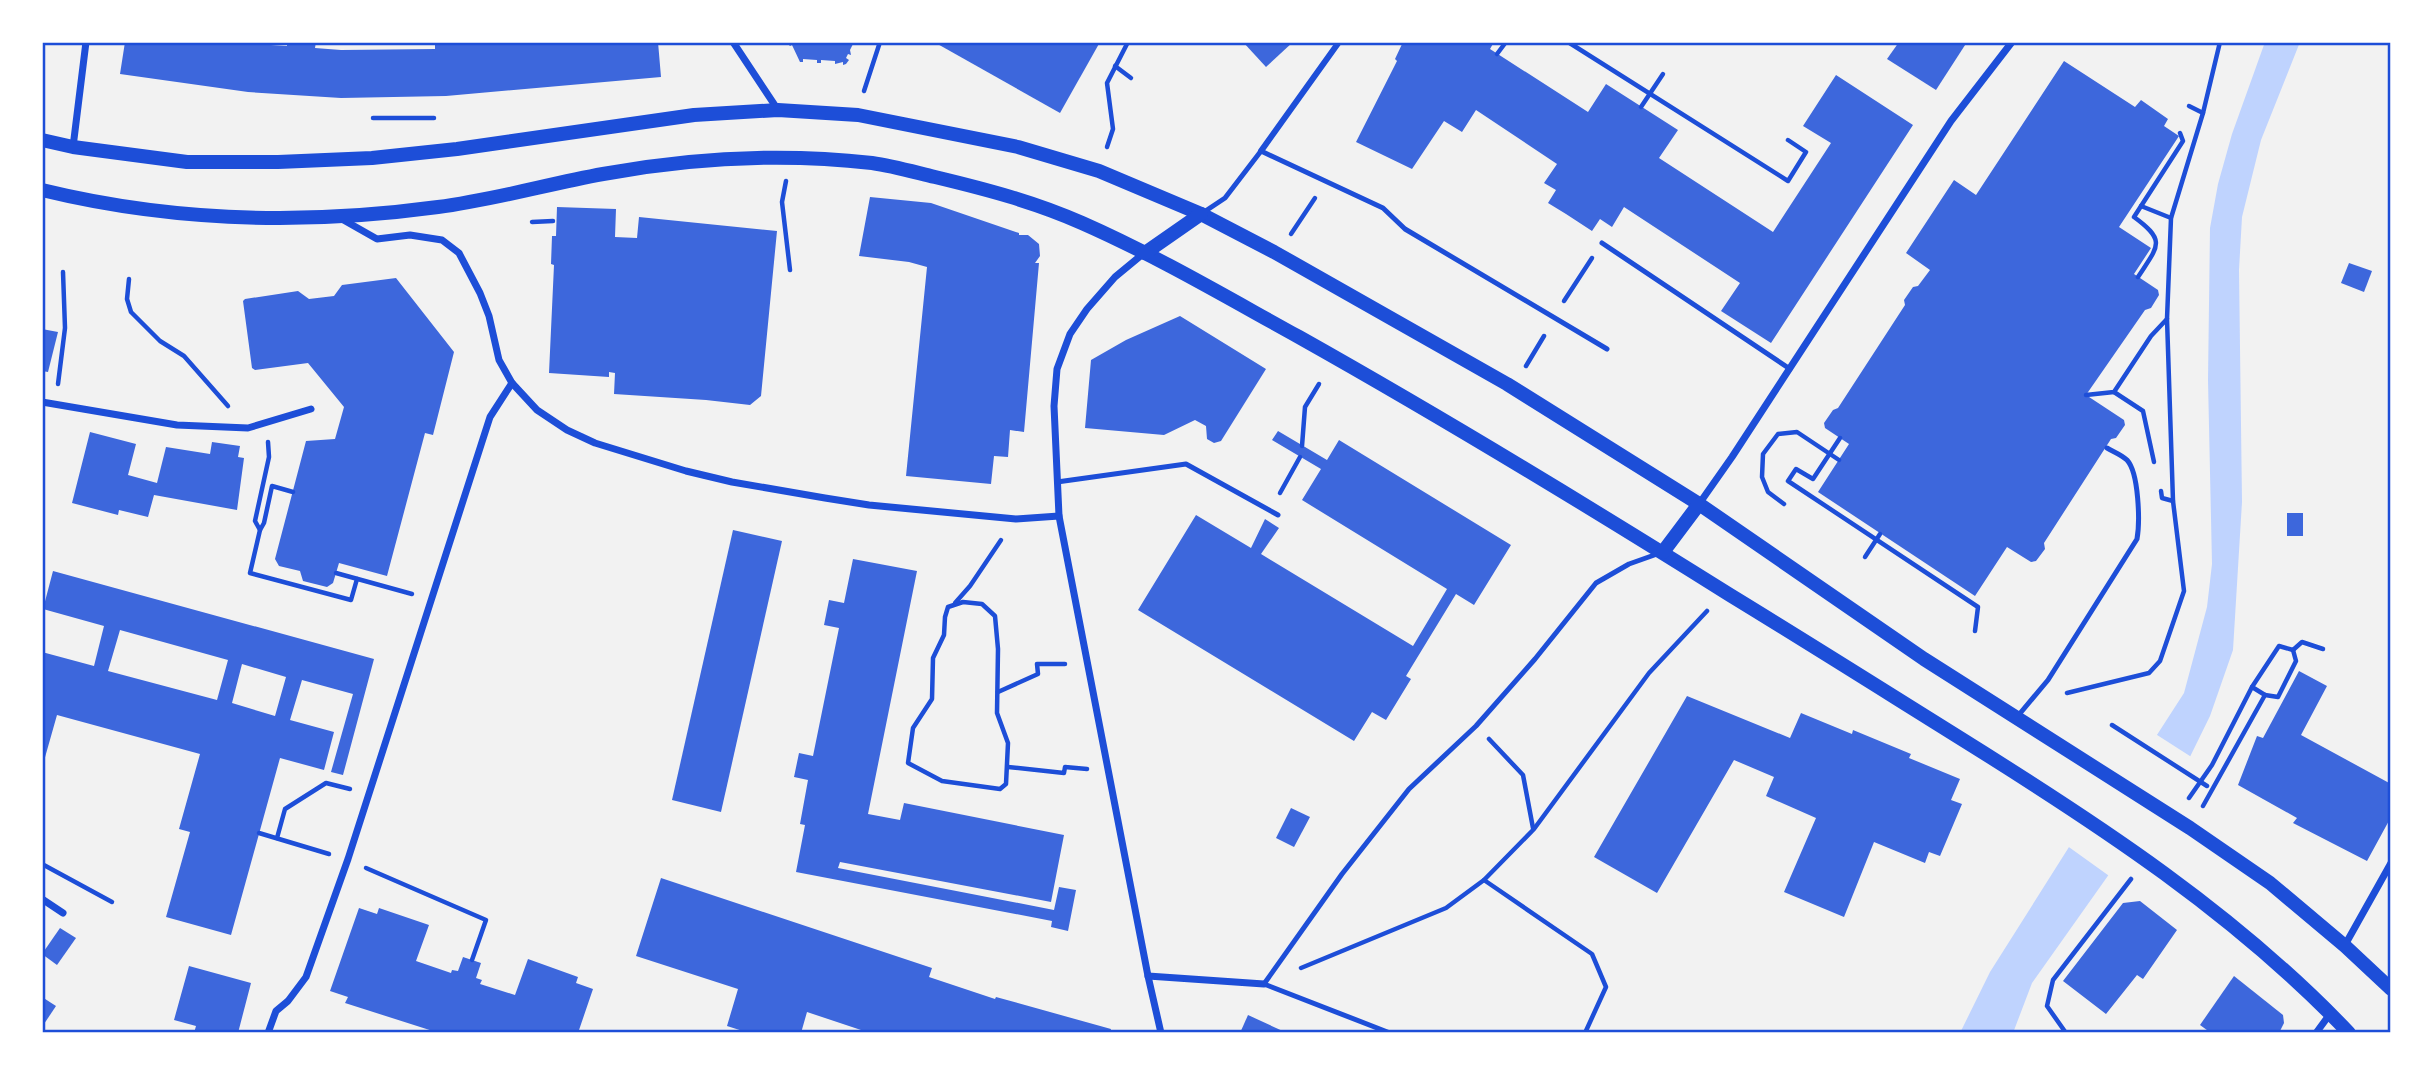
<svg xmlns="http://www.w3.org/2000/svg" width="2433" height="1075" font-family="Jost,sans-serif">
<rect width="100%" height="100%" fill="#f2f2f2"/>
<!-- water -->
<path fill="#bfd3fe" d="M2265,42H2300L2261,140L2242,217L2239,270L2242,502L2233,650L2210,716L2185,767L2032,983L2013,1033H1960L1990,972L2069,847L2144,755L2184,693L2207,607L2212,564L2208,380L2210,228L2218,184L2232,134Z"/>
<!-- pier -->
<path fill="#f2f2f2" d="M2154,733L2193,758L2188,769L2112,878L2066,845L2141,753Z"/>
<!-- building -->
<g fill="#3d67dc" fill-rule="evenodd">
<path d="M125,42H255V44L287,46V42H316L315,48L341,50L435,49V43L454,42H658L661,77L446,96L341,98L248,92L120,74Z"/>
<path d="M790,42H854L850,50L851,55L848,54L846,58L849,60L846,64L843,65V62L835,64V61L821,60V63H817V60L803,59V62H800L792,45L790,46L788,44Z"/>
<path d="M934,42H1100L1060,113Z"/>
<path d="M1243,42H1293L1266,67Z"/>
<path d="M1403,42H1494L1490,49L1588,112L1606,84L1678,130L1659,158L1773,232L1831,143L1803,126L1836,75L1913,125L1771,343L1721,311L1740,283L1624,207L1612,227L1600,219L1592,231L1566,214L1548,203L1556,190L1544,183L1557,164L1476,110L1462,132L1444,121L1412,169L1356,142L1397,61L1395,59Z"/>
<path d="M1899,42H1967L1936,90L1887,59Z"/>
<path d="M2064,61L2135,107L2141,100L2168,119L2164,126L2179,136L2119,227L2151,248L2134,274L2158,290L2159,295L2151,308L2145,310L2086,395L2124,420L2125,425L2116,438L2111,439L2044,543L2045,549L2036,561L2031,562L2007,547L1975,596L1818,492L1849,444L1825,428L1824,423L1833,410L1838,408L1905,305L1904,300L1913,287L1918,286L1930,270L1906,253L1954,180L1976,195Z"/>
<path d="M870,197L931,203L1019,233V235H1028L1039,244L1040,256L1035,263H1039L1024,432L1010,430L1008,457L994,456L991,484L906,476L927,267L909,262L859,256Z"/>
<path d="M557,207L616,209L615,237L637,238L639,217L777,231L761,396L750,405L706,400L614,394L615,373L609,372V377L549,373L554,265L551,264L552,236H556Z"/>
<path d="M2349,263L2372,271L2364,292L2341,283Z"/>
<path d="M396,278L454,352L433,435L425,433L387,576L339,563L333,583L327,587L303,581L300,571L279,566L275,559L306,441L335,439L344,407L308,363L255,370L252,368L243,301L245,299L298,291L309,299L334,296L342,285Z"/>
<path d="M1180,316L1266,369L1221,441L1214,443L1207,439L1206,426L1195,420L1164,435L1085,428L1091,360L1126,340Z"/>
<path d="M42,329L58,332L48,372L42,371Z"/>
<path d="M1278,431L1327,460L1339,440L1511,545L1474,605L1456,594L1406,676L1411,679L1386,720L1372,712L1354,741L1138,610L1196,515L1251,548L1265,519L1279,528L1261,554L1413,646L1447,589L1302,500L1321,469L1272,440Z"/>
<path d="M90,432L136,444L128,475L157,483L166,447L210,454L212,442L240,446L238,457L244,458L237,510L154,495L148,517L119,510L118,515L72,503Z"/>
<rect x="2287" y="513" width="16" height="23"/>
<path d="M733,530L782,541L721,812L672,800Z"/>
<path d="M853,559L917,571L868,814L900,820L904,803L1064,835L1051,902L840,862L838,868L1054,910L1059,887L1076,890L1068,931L1051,927L1052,921L796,872L805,825L800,824L808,780L794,777L799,753L813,756L839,628L824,625L829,600L844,603Z"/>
<path d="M53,571L374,659L343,775L331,772L353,694L302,680L290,720L334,732L324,770L280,758L231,935L166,917L190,832L179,829L200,754L57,715L42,768V652L94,666L104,626L43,609ZM120,630L228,660L217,700L108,671ZM242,664L286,677L275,716L232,703Z"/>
<path d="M2299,671L2327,686L2301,735L2391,784V817L2367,861L2293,823L2297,818L2238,785L2257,736L2263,738Z"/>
<path d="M1687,696L1790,738L1801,713L1852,734L1853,730L1911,754L1909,758L1960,779L1951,800L1962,804L1940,856L1929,852L1925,863L1874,842L1844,917L1784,892L1816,818L1766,796L1774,777L1734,760L1657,893L1594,857Z"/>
<path d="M1291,808L1310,817L1294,847L1276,838Z"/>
<path d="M661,878L932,968L929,977L995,999L996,997L1111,1029L1110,1033H870L807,1012L801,1033H749L727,1026L738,989L636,956Z"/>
<path d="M2140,901L2177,930L2143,979L2137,975L2106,1014L2063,981L2123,903Z"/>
<path d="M359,908L377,914L379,908L429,925L416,961L451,973L452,970L458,971L463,957L481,963L476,978L482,980L480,984L515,995L528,959L578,977L576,983L593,989L578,1033H439L345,1003L348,997L330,991Z"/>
<path d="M60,928L76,938L57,965L42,954Z"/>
<path d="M189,966L251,983L238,1033L214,1031V1033H194L196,1026L174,1020Z"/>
<path d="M2234,976L2283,1015L2284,1023L2279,1033H2211L2200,1025Z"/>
<path d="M42,997L56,1006L42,1027Z"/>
<path d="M1248,1015L1287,1033H1240Z"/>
</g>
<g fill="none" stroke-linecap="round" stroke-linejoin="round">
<!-- path -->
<g stroke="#1d4ed8" stroke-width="4.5">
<path d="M1568,42L1788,181L1806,152L1788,140"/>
<path d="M1497,54L1506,42"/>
<path d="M1115,66L1131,78"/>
<path d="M864,91L880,42"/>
<path d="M2189,106L2203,113"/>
<path d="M1641,107L1663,74"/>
<path d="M373,118H434"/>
<path d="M1107,147L1113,129L1107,83L1128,42"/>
<path d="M786,181L782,202L790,270"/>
<path d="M2141,206L2171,218"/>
<path d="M532,222L553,221"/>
<path d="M1291,234L1315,198"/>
<path d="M2138,277C2158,246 2167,241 2134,217L2183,141L2180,133"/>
<path d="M129,279L127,299L131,312L160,341L184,356L228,406"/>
<path d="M1564,301L1592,258"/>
<path d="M1526,366L1544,336"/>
<path d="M58,384L65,328L63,272"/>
<path d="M2114,392L2143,411L2154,462"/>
<path d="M2086,395L2114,392L2151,336L2167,319"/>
<path d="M1840,438L1813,479L1796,469L1788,481L1978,607L1975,631"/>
<path d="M268,442L269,457L255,521L260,530L250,573L351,600L357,579"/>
<path d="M1302,446L1305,407L1319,384"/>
<path d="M2161,491L2162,498L2173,501"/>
<path d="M1280,493L1300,457"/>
<path d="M1784,504L1768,492L1762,477L1763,454L1778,434L1797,432L1839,460"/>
<path d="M260,530L264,523L272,486L293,492"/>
<path d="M1865,557L1880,534"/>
<path d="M336,573L412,594"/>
<path d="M963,602L982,604L995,616L998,649L997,713L1008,743L1006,784L1000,789L942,781L908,763L913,728L932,699L933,658L944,635L945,617L948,607Z"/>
<path d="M955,603L970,586L1001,540"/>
<path d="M2293,650L2302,642L2323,649"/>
<path d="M2252,687L2265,695"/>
<path d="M998,692L1038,674L1037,664H1065"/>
<path d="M2067,693L2149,673L2160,661L2184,591L2173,501L2167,319L2171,218L2203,113L2220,42"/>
<path d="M2112,725L2207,786"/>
<path d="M1489,739L1523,775L1533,828"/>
<path d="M1008,767L1064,773L1065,767L1087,769"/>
<path d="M2189,798L2212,765L2252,687L2279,646L2293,650"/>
<path d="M2203,806L2265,695L2278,697L2296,661L2293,650"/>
<path d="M259,833L329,854"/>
<path d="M277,838L285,809L326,783L350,789"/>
<path d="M42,864L112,902"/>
<path d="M366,868L486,920L472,960"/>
<path d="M1484,880L1592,954L1606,987L1585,1033"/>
<path d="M1301,968L1446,908L1484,880L1534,829L1649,673L1707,611"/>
<path d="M2066,1033L2047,1006L2053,980L2131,879"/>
</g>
<!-- service -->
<g stroke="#1d4ed8" stroke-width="5">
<path d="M1204,212L1225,198L1261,151L1383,208L1405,229L1607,349"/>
<path d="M1602,243L1790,369"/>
<path d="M1057,482L1186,464L1278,515"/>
<path d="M2017,717L2048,680L2137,539C2140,522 2139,473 2127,460C2122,455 2114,452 2107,448"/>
<path d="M1390,1033L1264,984L1342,874L1409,789L1476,726L1535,659L1596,583L1629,564L1660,553"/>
</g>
<!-- pedestrian -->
<path stroke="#1d4ed8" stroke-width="6" d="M1261,151L1339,42"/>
<!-- minor -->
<g stroke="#1d4ed8" stroke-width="7">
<path d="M733,42L778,110"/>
<path d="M73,147L86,42"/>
<path d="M340,218L377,239L410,235L442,240L459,253L480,293L489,316L499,360L512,383L537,410L567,430L595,443L686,471L732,482L825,498L869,505L1016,519L1059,516"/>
<path d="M1144,253L1115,277L1087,309L1070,334L1057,369L1054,406L1059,516L1148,976L1161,1033"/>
<path d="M42,402L177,425L248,428L311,409"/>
<path d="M1699,504L1732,457L1951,121L2012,42"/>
<path d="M42,899L63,913"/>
<path d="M2345,945L2391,863"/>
<path d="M1148,976L1264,984"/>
<path d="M268,1033L276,1011L288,1001L306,977L348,859L490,417L512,383"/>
<path d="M2316,1033L2330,1014"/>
</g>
<!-- secondary -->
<g stroke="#1d4ed8" stroke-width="14">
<path d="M42,140L73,147L187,162H278L372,158L457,149L694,115L778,110L858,115L1018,147L1099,171L1201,214L1274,252L1507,384L1699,504L1924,659L2190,828L2270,883L2345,946L2391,989"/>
<path d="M42,190C173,222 305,225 438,207C493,200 548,184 603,174C690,158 783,153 872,163C893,166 914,172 935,177C985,189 1035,202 1082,223C1157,256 1228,298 1299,337C1445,419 1588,506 1730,595C1807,642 1883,690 1960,738C2098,824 2236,914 2349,1033"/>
<path d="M1145,253L1201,214"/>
<path d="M1663,552L1699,504"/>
</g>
</g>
<!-- border -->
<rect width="2433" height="1075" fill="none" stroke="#ffffff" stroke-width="88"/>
<rect x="44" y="44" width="2345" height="987" fill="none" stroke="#1d4ed8" stroke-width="2.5"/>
</svg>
